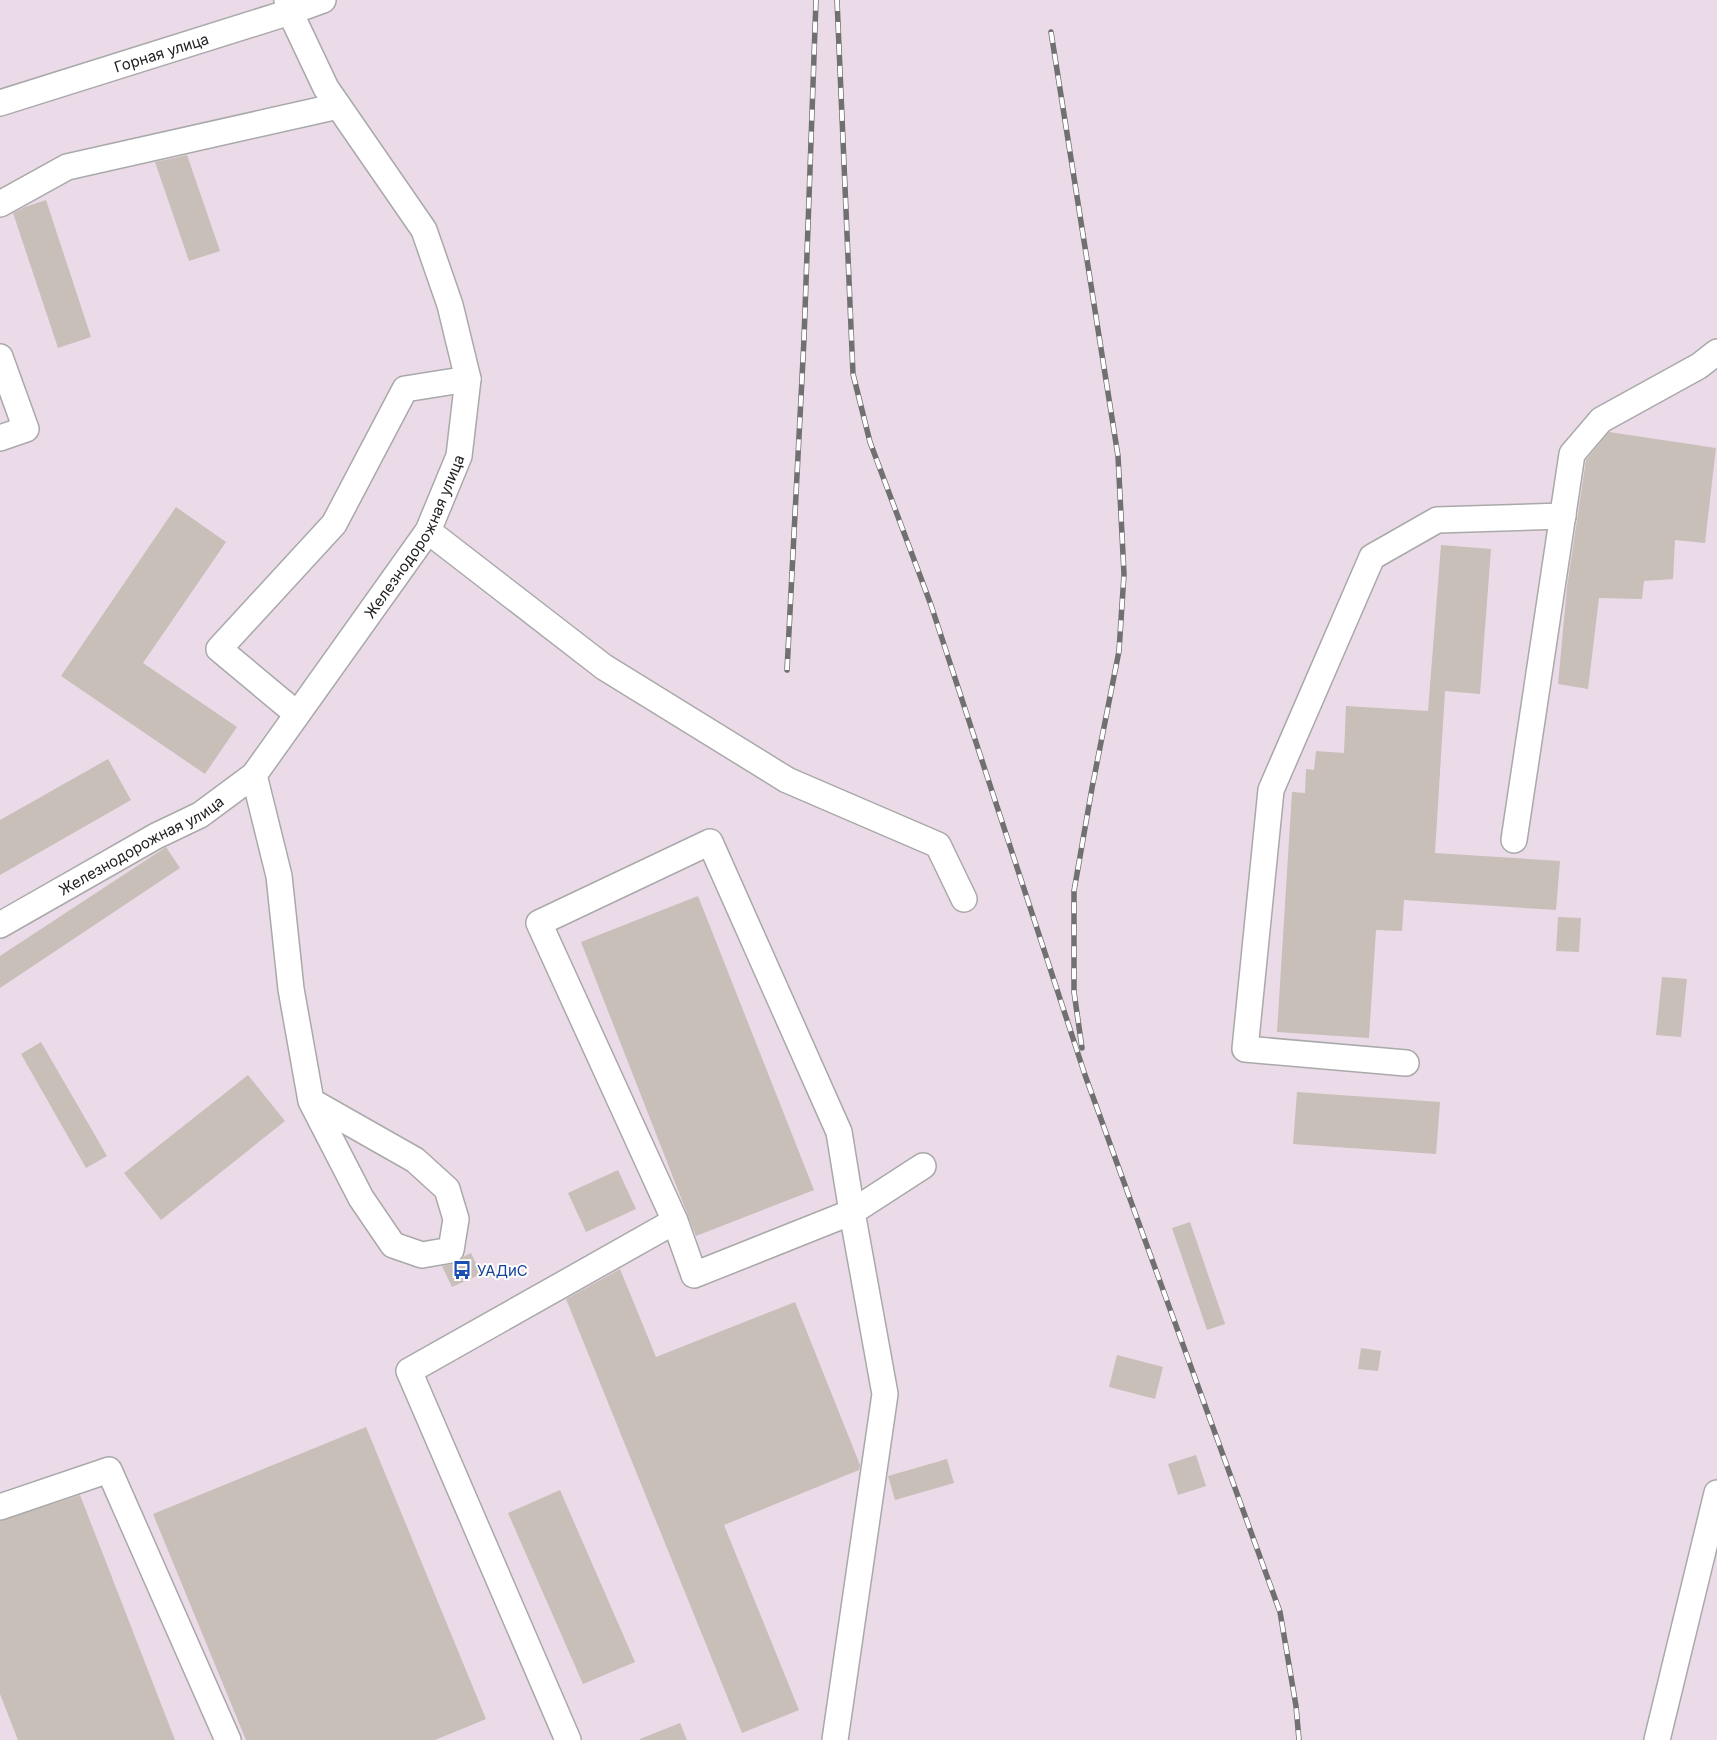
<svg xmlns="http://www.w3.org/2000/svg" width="1717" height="1740" font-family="Inter,sans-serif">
<rect width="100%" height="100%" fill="#f2efe9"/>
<!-- industrial -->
<rect fill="#ebdbe8" x="0" y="0" width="1717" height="1740"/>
<!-- building -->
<g fill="#c7bfb8">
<path d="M187,155L220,251L189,261L155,162Z"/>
<path d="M46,200L91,337L58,348L13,213L25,207Z"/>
<path d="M1609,432L1716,448L1705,543L1675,540L1673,579L1644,581L1642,599L1599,598L1588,689L1558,684L1567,587L1586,460Z"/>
<path d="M176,507L226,542L143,663L237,727L205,774L61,676Z"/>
<path d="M1441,545L1491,549L1480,694L1445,691L1435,853L1560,861L1556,910L1404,900L1402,931L1376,930L1369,1038L1277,1032L1292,792L1305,793L1306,769L1314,770L1316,751L1344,753L1346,706L1428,711Z"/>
<path d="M108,759L131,800L0,875V820Z"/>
<path d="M166,847L180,868L0,988V956Z"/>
<path d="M698,896L814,1190L696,1236L581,942Z"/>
<path d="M1558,917L1581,918L1579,952L1556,951Z"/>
<path d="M1662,977L1687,979L1681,1037L1656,1035Z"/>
<path d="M41,1042L107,1156L86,1168L21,1054Z"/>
<path d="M248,1075L285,1121L161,1220L124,1173Z"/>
<path d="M1297,1092L1440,1102L1436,1154L1293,1144Z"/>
<path d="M618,1170L636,1209L586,1232L568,1193Z"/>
<path d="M1190,1222L1225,1324L1207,1330L1172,1228Z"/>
<path d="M471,1253L481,1274L452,1287L442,1266L454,1264L461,1260L463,1257Z"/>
<path d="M620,1269L656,1357L795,1302L860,1465L859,1470L724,1525L799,1710L742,1733L566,1299Z"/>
<path d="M1361,1348L1381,1351L1378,1371L1358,1369Z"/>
<path d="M1117,1355L1163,1367L1155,1399L1109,1387Z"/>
<path d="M366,1427L486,1719L435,1740H246L153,1514Z"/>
<path d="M1196,1455L1206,1486L1178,1495L1168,1464Z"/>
<path d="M947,1459L954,1483L895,1500L888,1476Z"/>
<path d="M560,1490L635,1662L583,1684L508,1513Z"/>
<path d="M80,1495L175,1740H18L0,1694V1521Z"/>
<path d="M680,1723L687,1740H640V1739Z"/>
</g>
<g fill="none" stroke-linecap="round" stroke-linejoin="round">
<!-- minor casing -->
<g stroke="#a9a9a9" stroke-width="28">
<g id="minor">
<path id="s1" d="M0,103L290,12L323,0"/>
<path d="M0,204L67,167L338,106"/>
<path d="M0,357L26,429L0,438"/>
<path d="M428,531L604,667L787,780L938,845L964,899"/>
<path d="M297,714L219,649L334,524L405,389L468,379"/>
<path d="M254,775L279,876L291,989L311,1101L361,1198L393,1245L422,1255L451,1250L456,1219L447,1189L415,1160L311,1101"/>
<path d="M1514,840L1572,454L1601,420L1699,366L1717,352"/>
<path id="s2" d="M0,925L156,836L200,815L254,775L428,531L459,456L468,379L450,305L424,230L326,88L290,12L287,0"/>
<path d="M1406,1063L1245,1049L1271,790L1372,557L1437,520L1563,516"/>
<path d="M0,1507L109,1470L228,1740"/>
<path d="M568,1740L409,1371L675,1221L694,1275L852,1212L839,1132L710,842L539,923L675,1221"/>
<path d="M835,1740L885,1394L852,1212L923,1166"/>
<path d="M1657,1740L1717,1493"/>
</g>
</g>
<!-- minor -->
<use href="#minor" stroke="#fff" stroke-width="25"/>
<!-- rail casing -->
<g stroke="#707070" stroke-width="5.5">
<g id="rail">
<path d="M837,0L853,374L870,442L931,605L1085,1075L1280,1612L1296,1706L1299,1740"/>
<path d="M1051,32L1118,456L1124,574L1119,651L1092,788L1074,891V992L1082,1048"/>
<path d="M787,670L804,339L816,0"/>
</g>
</g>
<!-- rail -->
<use href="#rail" stroke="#fff" stroke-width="4" stroke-dasharray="11" stroke-linecap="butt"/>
</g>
<!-- icons -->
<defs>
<g id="bus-bare" transform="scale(1.5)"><path d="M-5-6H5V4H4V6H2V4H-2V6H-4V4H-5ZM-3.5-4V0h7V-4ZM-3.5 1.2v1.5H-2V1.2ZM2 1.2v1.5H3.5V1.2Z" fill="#1a4fb4" stroke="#fff" stroke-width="2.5" paint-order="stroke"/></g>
</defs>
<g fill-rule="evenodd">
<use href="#bus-bare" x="462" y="1270"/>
</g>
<g text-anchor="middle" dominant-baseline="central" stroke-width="4" stroke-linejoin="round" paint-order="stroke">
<!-- street labels -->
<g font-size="15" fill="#222" stroke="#fff">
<text stroke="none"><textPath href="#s1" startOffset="169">Горная улица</textPath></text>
<text stroke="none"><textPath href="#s2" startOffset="584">Железнодорожная улица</textPath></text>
<text stroke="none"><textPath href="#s2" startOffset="162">Железнодорожная улица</textPath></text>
</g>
<!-- transit labels -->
<g font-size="15" fill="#164399" stroke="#fff" text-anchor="start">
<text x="477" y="1270">УАДиС</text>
</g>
</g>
</svg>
